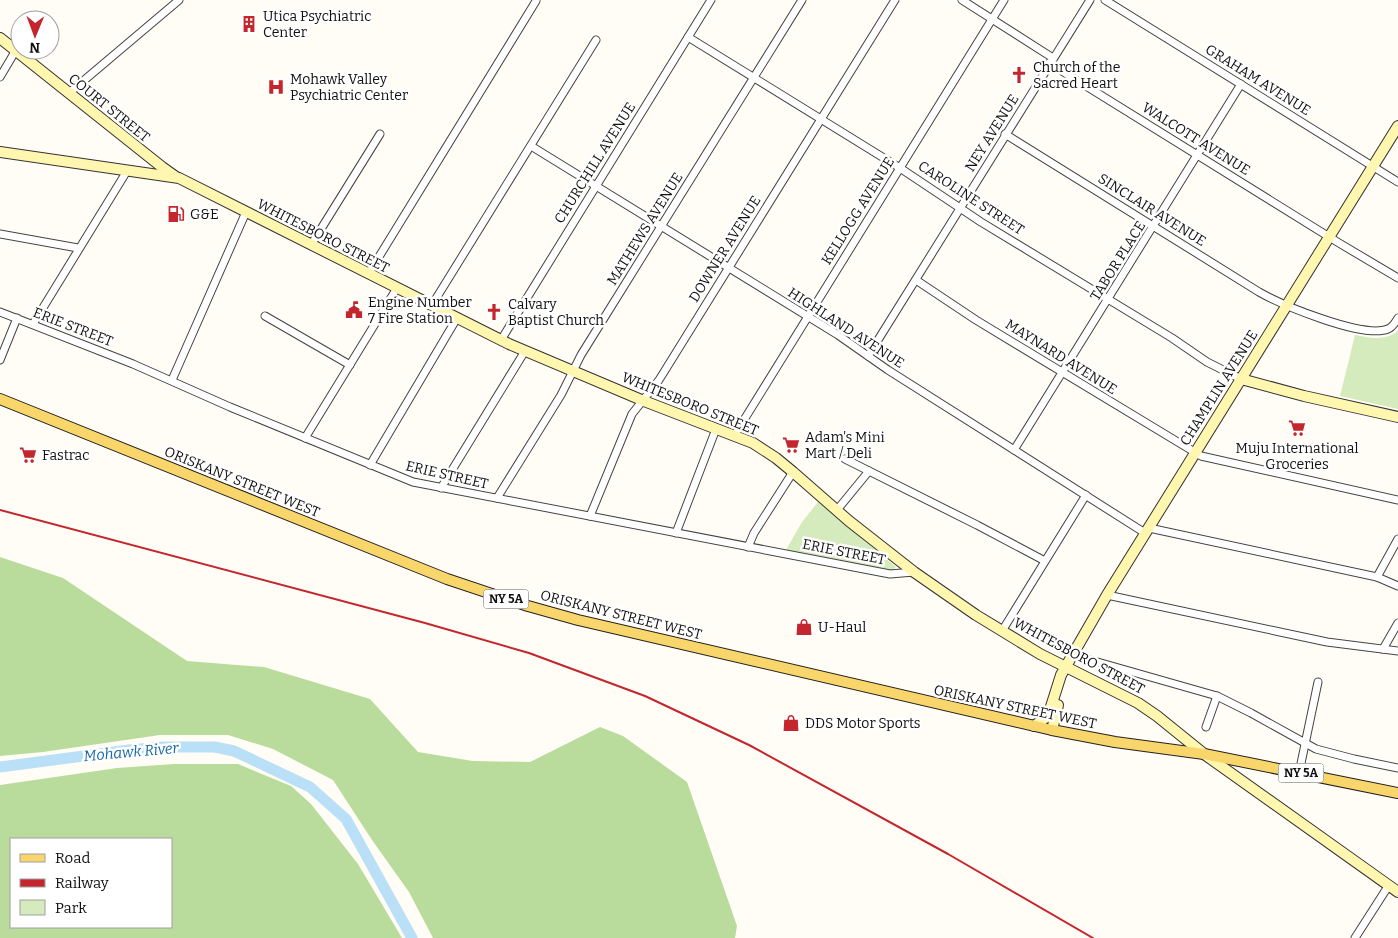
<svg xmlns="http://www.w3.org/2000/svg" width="1398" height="938" font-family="Bitter,serif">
<rect width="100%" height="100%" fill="#fffdf5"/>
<!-- green -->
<g fill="#d5ebbd">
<path d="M1398,331V409L1340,396L1355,335C1370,338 1385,341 1398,331Z"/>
<path d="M818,502L896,567L892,571L786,550L802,522Z"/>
</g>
<!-- forest -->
<g fill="#b9dc9c" fill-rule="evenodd">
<path d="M0,557L63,578L187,661L264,667L370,699L418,752L473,761L530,762L600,727L623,736L687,782L737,926L735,938H433L409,892L372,840L333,780L273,749L228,735H160L43,752L0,756Z"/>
<path d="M174,764H238L291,786L311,804L358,864L402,938H0V785L117,768ZM11,839H171V927H11Z"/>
</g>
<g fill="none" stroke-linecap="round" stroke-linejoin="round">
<!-- river -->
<path stroke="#b9e0f7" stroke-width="11" d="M0,767L129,750L163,747H215L234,751L310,787L346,819L412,938"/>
<!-- street casing -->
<g stroke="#444" stroke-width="9">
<g id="street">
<path d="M962,0L1053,58"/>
<path d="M1105,0L1398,182"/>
<path d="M688,37L900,168L981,222L1172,338L1207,362L1241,379"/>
<path d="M1049,63L1339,243L1398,278"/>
<path d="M0,77L16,50"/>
<path d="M69,93L179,0"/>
<path d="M1005,134L1259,292C1282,305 1363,339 1388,329C1393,327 1395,323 1398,318"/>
<path d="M531,146L838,335L888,370L1145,533"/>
<path d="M0,234L78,248"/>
<path d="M311,245L380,134"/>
<path d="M369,273L536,1"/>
<path d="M916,280L976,320L1201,456L1398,500"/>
<path d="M432,305L596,40"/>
<path d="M0,312L133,364L230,407L413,482L890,574L914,572"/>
<path d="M265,316L350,365"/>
<path d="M33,324L127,171"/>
<path d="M501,340L711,0"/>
<path d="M868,356L1090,0"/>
<path d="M0,360L17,318"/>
<path d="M172,380L246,212"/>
<path d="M734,436L1004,0"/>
<path d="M305,438L397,288"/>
<path d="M1014,450L1241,84"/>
<path d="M845,459L977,525L1045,561"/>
<path d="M370,465L457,318"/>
<path d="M441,488L525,351"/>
<path d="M497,498L561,395L581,355L802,0"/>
<path d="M837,510L869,471"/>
<path d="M590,516L632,414L659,380L895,0"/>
<path d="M1149,528L1377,577L1398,586"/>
<path d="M676,533L716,429"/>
<path d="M748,547L754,533L793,472"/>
<path d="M1377,577L1398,539"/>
<path d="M1107,595L1327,642L1398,651"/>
<path d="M1002,631L1086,495"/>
<path d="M1383,649L1398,623"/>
<path d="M1073,655L1217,696L1251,713L1316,749L1354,759L1398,768"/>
<path d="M1206,727L1217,696"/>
<path d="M1299,773L1318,682"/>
<path d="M1355,938L1389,885"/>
</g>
</g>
<!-- secondary casing -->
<g stroke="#333" stroke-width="12">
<g id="secondary">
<path d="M0,38L162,167L176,177"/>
<path d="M0,152L179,178L509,344L644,401L753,443L776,458L793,472L849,521L914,572L976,615L1040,654L1138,703L1157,716L1204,754L1398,892"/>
<path d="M1241,379L1304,396L1398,417"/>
<path d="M1034,726L1048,716L1061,675L1107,595L1398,126"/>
<path d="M1052,730L1058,705"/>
</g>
</g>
<!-- primary casing -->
<g stroke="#222" stroke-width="12">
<path id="primary" d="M0,399L447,579L528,606L578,620L1052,730L1115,742L1204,754L1398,793"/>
</g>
<!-- street -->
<use href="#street" stroke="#fff" stroke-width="7"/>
<!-- secondary -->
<use href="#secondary" stroke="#fff6b0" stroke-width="10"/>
<!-- primary -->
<use href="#primary" stroke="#f9d66b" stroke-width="10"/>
<!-- rail -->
<path stroke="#c4262e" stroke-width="2" d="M0,510L425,623L529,653L645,696L749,745L948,854L1093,938"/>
</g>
<!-- icons -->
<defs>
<g id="building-bare" transform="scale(1.35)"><path d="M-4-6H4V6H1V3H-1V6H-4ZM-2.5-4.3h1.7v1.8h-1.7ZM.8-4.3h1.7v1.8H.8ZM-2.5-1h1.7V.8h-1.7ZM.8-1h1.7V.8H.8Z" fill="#c4262e" stroke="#fff" stroke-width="2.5" paint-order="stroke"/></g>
<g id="church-bare" transform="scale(1.35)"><path d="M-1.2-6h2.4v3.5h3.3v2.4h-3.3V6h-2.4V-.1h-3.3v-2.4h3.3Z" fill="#c4262e" stroke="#fff" stroke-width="2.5" paint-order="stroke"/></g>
<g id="hospital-bare" transform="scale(1.35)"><path d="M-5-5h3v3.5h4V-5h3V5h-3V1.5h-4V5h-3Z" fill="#c4262e" stroke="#fff" stroke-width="2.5" paint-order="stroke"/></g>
<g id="fuel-bare" transform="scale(1.35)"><path d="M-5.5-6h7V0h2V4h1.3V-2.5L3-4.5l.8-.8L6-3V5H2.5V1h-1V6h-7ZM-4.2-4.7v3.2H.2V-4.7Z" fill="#c4262e" stroke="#fff" stroke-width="2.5" paint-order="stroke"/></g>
<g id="civic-bare" transform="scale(1.35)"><path d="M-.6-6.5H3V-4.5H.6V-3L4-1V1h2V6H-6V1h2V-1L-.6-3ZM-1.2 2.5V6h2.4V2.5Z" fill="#c4262e" stroke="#fff" stroke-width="2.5" paint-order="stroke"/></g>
<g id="supermarket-bare" transform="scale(1.35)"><path d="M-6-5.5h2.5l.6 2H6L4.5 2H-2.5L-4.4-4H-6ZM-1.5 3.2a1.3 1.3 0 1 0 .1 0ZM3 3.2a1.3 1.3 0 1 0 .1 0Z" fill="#c4262e" stroke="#fff" stroke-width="2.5" paint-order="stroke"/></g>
<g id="shop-bare" transform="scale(1.35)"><path d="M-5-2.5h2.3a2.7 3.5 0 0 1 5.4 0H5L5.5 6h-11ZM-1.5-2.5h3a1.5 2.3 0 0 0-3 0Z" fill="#c4262e" stroke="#fff" stroke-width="2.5" paint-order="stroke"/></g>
</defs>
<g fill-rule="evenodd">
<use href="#building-bare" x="249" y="24"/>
<use href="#church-bare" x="1019" y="75"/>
<use href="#hospital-bare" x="276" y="87"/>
<use href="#fuel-bare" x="176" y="214"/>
<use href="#civic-bare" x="354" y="310"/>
<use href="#church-bare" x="494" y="312"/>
<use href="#supermarket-bare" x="1297" y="428"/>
<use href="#supermarket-bare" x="791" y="445"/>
<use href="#supermarket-bare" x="28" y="455"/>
<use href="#shop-bare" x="804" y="627"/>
<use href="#shop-bare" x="791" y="723"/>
</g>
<g text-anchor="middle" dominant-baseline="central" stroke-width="5" stroke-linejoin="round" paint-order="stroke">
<!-- shield labels -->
<g fill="#fff" stroke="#585858" stroke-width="1">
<rect x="483.5" y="589.5" width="45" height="19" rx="4"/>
<rect x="1278.5" y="763.5" width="45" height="19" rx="4"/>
</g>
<g font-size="12" font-weight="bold" fill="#111">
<text x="506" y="599">NY 5A</text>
<text x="1301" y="773">NY 5A</text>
</g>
<!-- poi labels -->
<g font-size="14" fill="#111" stroke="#fff" text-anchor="start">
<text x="263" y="16">Utica Psychiatric<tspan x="263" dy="16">Center</tspan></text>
<text x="1033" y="67">Church of the<tspan x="1033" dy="16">Sacred Heart</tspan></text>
<text x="290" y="79">Mohawk Valley<tspan x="290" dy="16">Psychiatric Center</tspan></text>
<text x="190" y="214">G&amp;E</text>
<text x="368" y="302">Engine Number<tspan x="368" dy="16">7 Fire Station</tspan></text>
<text x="508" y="304">Calvary<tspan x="508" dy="16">Baptist Church</tspan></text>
<text x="805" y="437">Adam's Mini<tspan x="805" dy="16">Mart / Deli</tspan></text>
<text x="1297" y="448" text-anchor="middle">Muju International<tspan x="1297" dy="16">Groceries</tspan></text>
<text x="42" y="455">Fastrac</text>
<text x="818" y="627">U-Haul</text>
<text x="805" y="723">DDS Motor Sports</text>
</g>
<!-- street labels -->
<g font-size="14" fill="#111" stroke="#fff">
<text transform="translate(1258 80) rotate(32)">GRAHAM AVENUE</text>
<text transform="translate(109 108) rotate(39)">COURT STREET</text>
<text transform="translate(992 133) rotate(-58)">NEY AVENUE</text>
<text transform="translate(1196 139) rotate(32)">WALCOTT AVENUE</text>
<text transform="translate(595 163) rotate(-58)">CHURCHILL AVENUE</text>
<text transform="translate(971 198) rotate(33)">CAROLINE STREET</text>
<text transform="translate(1152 210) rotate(32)">SINCLAIR AVENUE</text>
<text transform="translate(858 211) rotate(-58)">KELLOGG AVENUE</text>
<text transform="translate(645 229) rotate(-58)">MATHEWS AVENUE</text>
<text transform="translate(323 236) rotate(27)">WHITESBORO STREET</text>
<text transform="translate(725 249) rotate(-58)">DOWNER AVENUE</text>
<text transform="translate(1118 261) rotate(-58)">TABOR PLACE</text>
<text transform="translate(73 327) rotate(21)">ERIE STREET</text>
<text transform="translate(846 328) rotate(33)">HIGHLAND AVENUE</text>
<text transform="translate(1061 357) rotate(32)">MAYNARD AVENUE</text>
<text transform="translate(1219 388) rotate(-58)">CHAMPLIN AVENUE</text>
<text transform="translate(690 404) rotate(22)">WHITESBORO STREET</text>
<text transform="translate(447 475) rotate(13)">ERIE STREET</text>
<text transform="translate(242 482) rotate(22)">ORISKANY STREET WEST</text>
<text transform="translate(844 552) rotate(11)">ERIE STREET</text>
<text transform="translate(621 615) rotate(14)">ORISKANY STREET WEST</text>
<text transform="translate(1079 656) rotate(28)">WHITESBORO STREET</text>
<text transform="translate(1015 707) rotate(12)">ORISKANY STREET WEST</text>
</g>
<!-- water labels -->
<g font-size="15" font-style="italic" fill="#1768a6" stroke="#fff">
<text transform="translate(131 752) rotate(-5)">Mohawk River</text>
</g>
</g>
<!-- legend -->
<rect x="10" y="838" width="162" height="90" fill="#ffffff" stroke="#a0a0a0"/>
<rect x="20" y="854" width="25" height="8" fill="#f9d66b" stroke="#a0a0a0"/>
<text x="55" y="863" font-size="15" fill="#111111">Road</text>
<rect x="20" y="879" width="25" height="8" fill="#c4262e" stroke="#a0a0a0"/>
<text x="55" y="888" font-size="15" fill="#111111">Railway</text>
<rect x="20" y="900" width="25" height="15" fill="#d5ebbd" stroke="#a0a0a0"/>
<text x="55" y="913" font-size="15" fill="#111111">Park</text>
<!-- north arrow -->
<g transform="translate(35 35) rotate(181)"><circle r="24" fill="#ffffff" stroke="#a0a0a0"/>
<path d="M0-4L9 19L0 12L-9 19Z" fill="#c4262e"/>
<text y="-8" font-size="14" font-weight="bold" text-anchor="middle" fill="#111111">N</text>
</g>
</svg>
